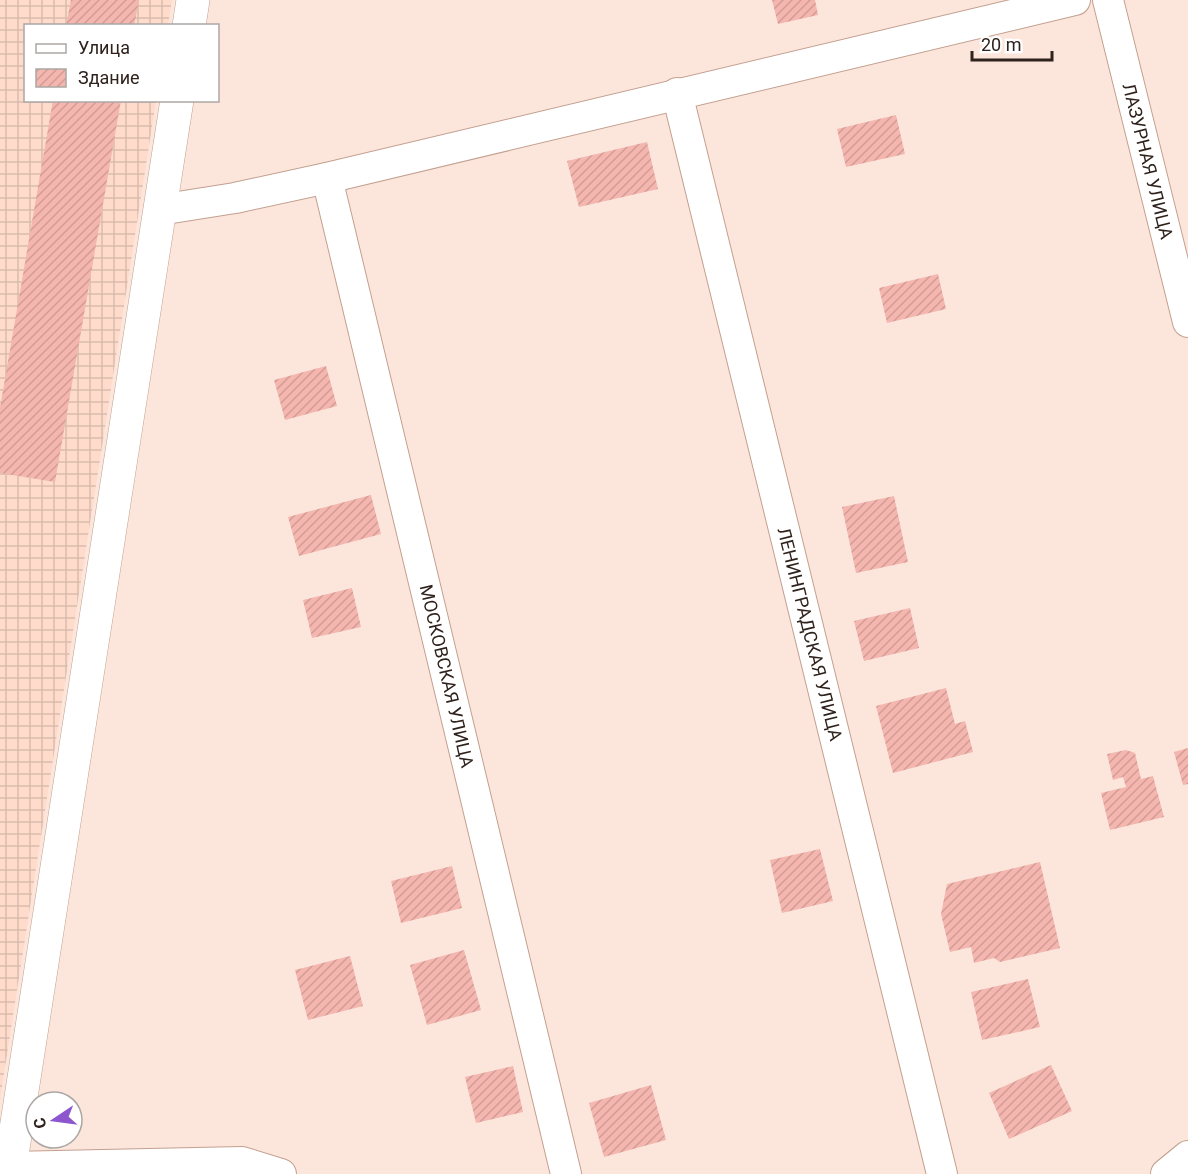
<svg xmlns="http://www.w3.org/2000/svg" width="1188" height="1174" font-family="Roboto,sans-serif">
<defs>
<pattern id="industrial-grid" width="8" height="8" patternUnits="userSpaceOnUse" patternTransform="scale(1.5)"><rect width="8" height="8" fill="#fedbca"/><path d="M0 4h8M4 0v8" fill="none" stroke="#dabcad"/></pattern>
<pattern id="building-hatch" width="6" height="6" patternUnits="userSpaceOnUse" patternTransform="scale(1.5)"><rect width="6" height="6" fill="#f4b6af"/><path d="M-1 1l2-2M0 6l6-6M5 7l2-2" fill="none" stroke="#d29c96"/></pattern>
</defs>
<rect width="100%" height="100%" fill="#fce6dc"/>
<!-- industrial -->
<path fill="url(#industrial-grid)" d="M0,0H172L168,25L26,26V100L156,101L0,1099Z"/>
<!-- building -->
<g fill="url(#building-hatch)">
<path d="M71,0H139L134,26H66Z"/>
<path d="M772,0H815L818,15L778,24Z"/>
<path d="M53,100H121L55,482L0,473V408Z"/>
<path d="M896,115L905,154L846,167L837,129Z"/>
<path d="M647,142L658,189L579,207L567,161Z"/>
<path d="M938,274L946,309L887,323L879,288Z"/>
<path d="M326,366L337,406L285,420L274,380Z"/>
<path d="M371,495L381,534L299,556L288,517Z"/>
<path d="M894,496L908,562L856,573L842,507Z"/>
<path d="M352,588L361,627L312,638L303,600Z"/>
<path d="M910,608L919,648L864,661L854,621Z"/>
<path d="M946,688L955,724L965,721L973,752L893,773L876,706Z"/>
<path d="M1188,748V784L1183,785L1174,752Z"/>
<path d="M1126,750L1135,753L1141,779L1153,776L1164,817L1110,830L1101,793L1126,787L1123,777L1113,780L1107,754Z"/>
<path d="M820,849L833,901L782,913L770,860Z"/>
<path d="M1040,862L1060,948L1000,962L994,958L974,963L971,947L950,952L941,914L947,884Z"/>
<path d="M452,866L462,908L401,923L391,881Z"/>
<path d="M464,950L481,1010L427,1025L410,965Z"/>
<path d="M350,956L363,1006L308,1020L295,970Z"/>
<path d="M1028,979L1040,1027L982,1040L971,992Z"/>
<path d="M1051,1065L1072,1111L1009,1139L989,1093Z"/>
<path d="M513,1066L523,1112L476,1123L465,1077Z"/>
<path d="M651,1085L666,1140L604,1157L589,1103Z"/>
</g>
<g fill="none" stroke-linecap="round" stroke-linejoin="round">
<!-- minor casing -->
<g stroke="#c3a090" stroke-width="32">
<g id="minor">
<path d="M1108,0L1188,322"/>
<path d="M677,93L942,1174"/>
<path d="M327,178L566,1174"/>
<path d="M159,210L235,198L327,178L1075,0"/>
<path d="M10,1167L242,1162L281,1174"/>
<path d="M1166,1174L1188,1156"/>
</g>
</g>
<!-- tertiary casing -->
<g stroke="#c3a090" stroke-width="34">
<g id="tertiary">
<path d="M189,26L193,0"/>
<path d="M9,1174L177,100"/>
</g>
</g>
<!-- minor -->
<use href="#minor" stroke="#fff" stroke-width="30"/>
<!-- tertiary -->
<use href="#tertiary" stroke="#fff" stroke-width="33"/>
</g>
<g text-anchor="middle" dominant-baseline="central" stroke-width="6" stroke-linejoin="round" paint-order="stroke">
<!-- street labels -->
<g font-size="18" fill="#2f221c" stroke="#fff">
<text transform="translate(1148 161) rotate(76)">ЛАЗУРНАЯ УЛИЦА</text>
<text transform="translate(810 634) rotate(76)">ЛЕНИНГРАДСКАЯ УЛИЦА</text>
<text transform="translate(447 676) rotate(77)">МОСКОВСКАЯ УЛИЦА</text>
</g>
</g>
<!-- legend -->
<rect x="24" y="24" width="195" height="78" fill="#ffffff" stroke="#aca7a4" stroke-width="1.5"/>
<rect x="36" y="44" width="30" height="9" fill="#ffffff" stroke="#aca7a4" stroke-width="1.5"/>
<text x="78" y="54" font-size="18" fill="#2f221c">Улица</text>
<rect x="36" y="69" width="30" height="18" fill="url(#building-hatch)" stroke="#aca7a4" stroke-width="1.5"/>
<text x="78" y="84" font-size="18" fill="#2f221c">Здание</text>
<!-- north arrow -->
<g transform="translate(54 1120) rotate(257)"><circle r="28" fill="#ffffff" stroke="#aca7a4" stroke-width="1.5"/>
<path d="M0-4.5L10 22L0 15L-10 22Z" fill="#8d56ce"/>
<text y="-9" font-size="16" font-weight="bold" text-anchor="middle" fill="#2f221c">С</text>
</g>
<!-- scale -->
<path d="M972 51v9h80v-9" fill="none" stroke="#2f221c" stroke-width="3"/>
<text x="981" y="51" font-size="18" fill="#2f221c" stroke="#ffffff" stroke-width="4.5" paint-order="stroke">20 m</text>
</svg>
